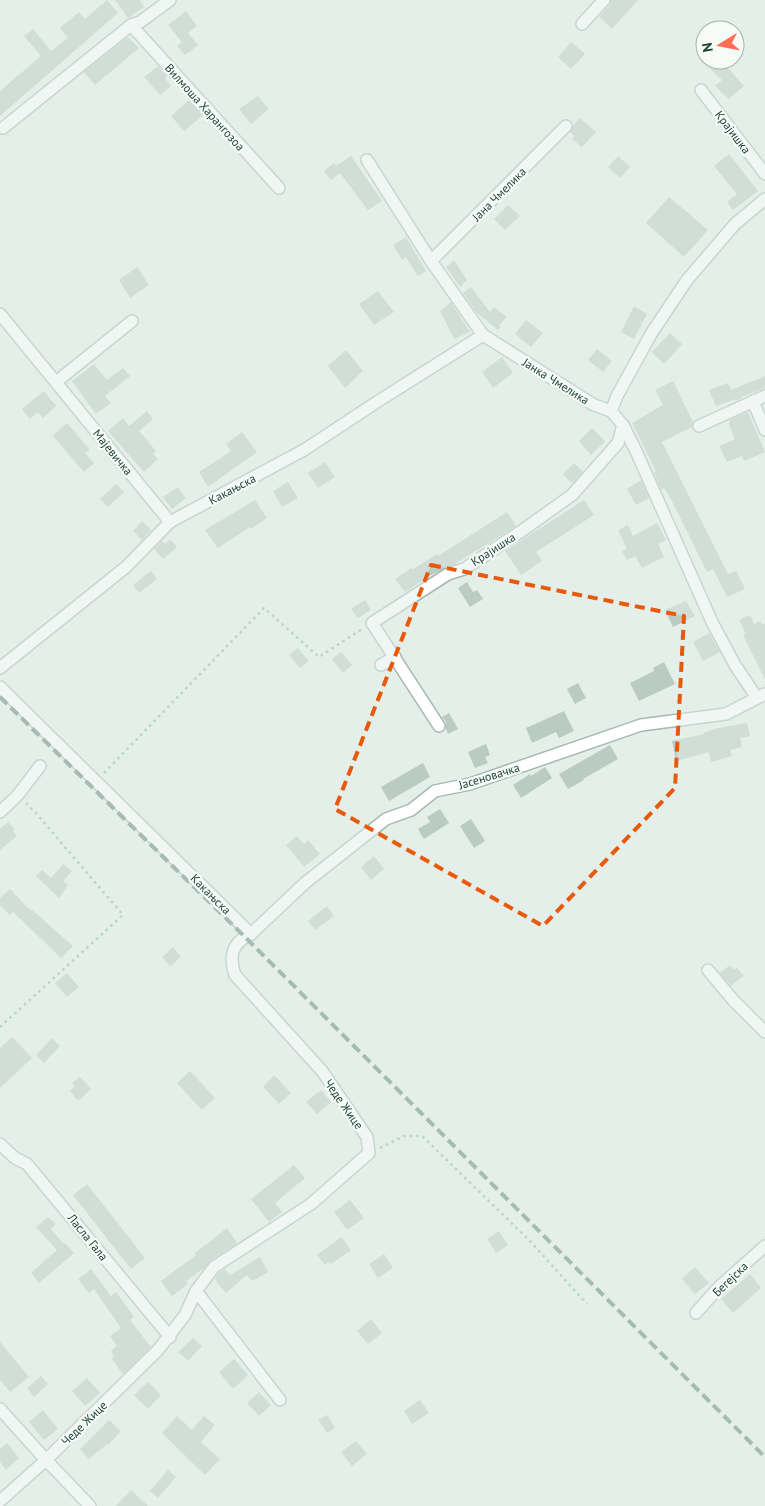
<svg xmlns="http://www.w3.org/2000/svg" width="765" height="1506" font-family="'PT Sans',sans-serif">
<rect width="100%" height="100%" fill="#e4efe9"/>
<!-- building -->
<g fill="#b9cbc2">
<path d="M107,0L118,13L0,116V91L41,56L24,36L33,29L51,51L68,38L60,28L79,12L85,19Z"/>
<path d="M115,0H140L144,7L128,18Z"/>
<path d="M611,0H638L612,29L599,17L610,5Z"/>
<path d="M186,11L197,26L188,33L198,45L185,55L177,46L182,42L168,25Z"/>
<path d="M128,37L139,48L95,85L84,72Z"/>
<path d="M571,42L585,54L571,69L558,57Z"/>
<path d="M701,60H721L744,86L729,99L715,86L722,80Z"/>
<path d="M158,66L167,76L165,78L171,86L160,95L144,77Z"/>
<path d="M258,96L269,109L251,124L239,109Z"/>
<path d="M189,100L203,115L184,131L171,116Z"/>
<path d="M580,118L596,132L582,147L572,139L574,136L570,132L573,125Z"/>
<path d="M729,154L758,191L733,210L727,202L737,194L714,166Z"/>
<path d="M351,156L382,201L368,210L340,173L331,180L324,171L334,163L336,166Z"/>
<path d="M618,156L630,167L620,178L608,167Z"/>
<path d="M669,197L708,230L684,257L646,223Z"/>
<path d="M508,205L520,216L505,230L494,219Z"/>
<path d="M406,237L426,271L418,276L406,257L402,260L393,245Z"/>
<path d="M454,260L467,280L460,287L446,267Z"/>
<path d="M137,267L149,285L130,298L119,280Z"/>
<path d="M471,287L490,312L494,307L507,317L499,325L501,327L498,330L476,312L463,293Z"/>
<path d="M378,291L394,312L374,325L359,304Z"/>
<path d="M451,302L470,332L454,339L440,311Z"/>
<path d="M634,306L647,314L634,339L621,332Z"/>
<path d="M526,320L543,333L531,347L515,334Z"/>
<path d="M670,333L682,344L664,364L652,352Z"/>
<path d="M597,349L612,361L603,372L588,360Z"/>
<path d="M346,350L363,371L345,388L328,366Z"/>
<path d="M502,357L513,373L493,388L482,372Z"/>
<path d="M94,364L107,380L123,368L130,376L105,396L111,403L96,414L72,381Z"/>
<path d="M765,376V388L741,397L742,398L735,401L736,399L716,406L709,390L728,383L731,390Z"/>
<path d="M673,381L693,422L692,427L662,442L728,574L736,571L745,589L727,597L713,569L707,572L673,503L664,488L661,490L654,472L656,471L632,423L663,405L655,390Z"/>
<path d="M44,391L56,406L43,418L38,412L30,419L22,409Z"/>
<path d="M147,411L153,419L139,431L156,451L153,454L158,459L144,472L108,431L123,418L129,426Z"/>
<path d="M748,412L765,452L744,461L742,456L727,462L719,446L735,439L729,425L730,420Z"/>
<path d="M67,423L90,450L85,453L94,463L84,472L53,436Z"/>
<path d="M592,428L605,441L591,455L579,441Z"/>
<path d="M242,432L257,452L208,487L199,472L231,451L226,444Z"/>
<path d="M325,462L335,477L318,488L308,473Z"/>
<path d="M574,463L583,472L572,483L563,474Z"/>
<path d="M641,480L649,498L636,505L627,489Z"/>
<path d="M288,482L298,498L282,507L273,491Z"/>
<path d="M116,484L124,492L108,507L100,499Z"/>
<path d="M178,487L186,498L172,509L163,497Z"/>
<path d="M255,500L267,518L251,529L250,527L218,548L205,530Z"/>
<path d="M584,500L594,515L536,552L542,561L521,575L505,551Z"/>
<path d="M507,512L516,526L455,564L431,575L405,592L395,579L411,568L413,569L437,554L438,556Z"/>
<path d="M142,521L151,530L142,540L133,531Z"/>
<path d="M657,523L666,540L658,544L664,557L642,568L635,556L627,560L622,551L627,549L618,530L628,525L633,536Z"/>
<path d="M170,539L177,547L163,559L154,549L162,541L165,544Z"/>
<path d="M151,571L157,579L139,593L133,585Z"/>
<path d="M467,582L473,592L477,590L483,599L470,607L458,588Z"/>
<path d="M365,600L371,610L358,618L351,609Z"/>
<path d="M686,601L695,616L673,627L665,610Z"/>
<path d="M750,615L754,624L760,621L762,625L765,623V679L743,635L746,634L739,620Z"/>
<path d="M709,633L720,652L703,661L693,642Z"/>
<path d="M298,648L309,661L300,668L289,655Z"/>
<path d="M341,652L352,665L343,673L332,659Z"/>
<path d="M664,662L675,684L639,701L630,683L654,671L653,668Z"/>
<path d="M578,683L586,698L575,704L567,689Z"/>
<path d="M564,711L574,731L559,738L556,732L532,743L526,728Z"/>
<path d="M449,713L458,729L448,734L446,729V722L442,717Z"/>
<path d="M747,723L750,736L740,738L742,747L730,750L732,756L711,762L709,752L676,761L672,741L704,734L703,733L718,728Z"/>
<path d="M486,744L490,755L485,757L488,763L475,768L468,752Z"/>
<path d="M610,745L618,759L583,779L584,780L568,789L559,774Z"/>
<path d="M423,763L430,777L389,801L381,787Z"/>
<path d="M545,767L552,778L521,798L513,785L530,774L531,776Z"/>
<path d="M440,809L449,823L424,839L418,829L430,822L427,817Z"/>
<path d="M471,819L485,841L474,848L460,826Z"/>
<path d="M8,822L15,829L13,831L17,836L0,850V829Z"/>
<path d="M297,836L304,844L308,840L320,854L304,867L286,845Z"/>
<path d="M374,856L384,869L371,880L361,867Z"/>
<path d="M63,864L72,871L63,881L68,885L59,898L36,876L42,870L51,878Z"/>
<path d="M10,889L31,911L32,910L73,946L61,958L13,912L10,915L0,905V898Z"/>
<path d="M327,906L334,916L315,930L308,921Z"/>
<path d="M173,947L181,957L170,966L162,957Z"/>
<path d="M730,965L734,970L737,968L744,976L731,986L720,973Z"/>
<path d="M67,973L79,987L67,997L55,983Z"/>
<path d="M12,1037L32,1058L0,1088V1048Z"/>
<path d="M52,1038L60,1046L44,1063L36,1055Z"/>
<path d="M190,1071L215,1098L202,1110L177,1083Z"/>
<path d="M274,1075L291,1093L279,1104L263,1087Z"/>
<path d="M80,1077L91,1089L78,1101L70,1091L75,1086L72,1083Z"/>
<path d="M321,1090L331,1102L317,1114L306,1102Z"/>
<path d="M294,1165L305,1178L275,1203L282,1212L269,1222L251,1199Z"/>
<path d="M87,1184L145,1258L131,1269L73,1195Z"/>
<path d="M350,1200L364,1218L347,1230L334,1212Z"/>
<path d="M48,1217L56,1224L51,1229L64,1244L65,1243L74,1253L39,1283L31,1273L57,1250L36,1227Z"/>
<path d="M227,1228L237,1243L210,1261L204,1268L186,1281L188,1284L172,1296L161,1281L196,1255L195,1253Z"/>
<path d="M499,1231L508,1245L496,1253L487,1239Z"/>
<path d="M341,1237L351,1250L331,1264L328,1262L325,1265L317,1255Z"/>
<path d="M384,1254L393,1268L378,1278L369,1264Z"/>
<path d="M260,1257L268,1272L252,1281L247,1275L226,1293L217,1283L215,1278L219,1273L225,1269L230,1275Z"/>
<path d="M695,1267L709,1283L695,1294L682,1279Z"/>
<path d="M91,1269L111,1296L116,1292L134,1317L130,1320L151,1347L123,1374L111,1358L114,1356L111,1351L117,1346L110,1336L121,1328L94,1289L89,1293L78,1279Z"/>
<path d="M750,1274L761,1288L733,1313L721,1299Z"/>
<path d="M371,1319L382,1333L368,1344L357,1331Z"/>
<path d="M193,1338L202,1346L188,1361L178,1352Z"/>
<path d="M0,1342L29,1377L10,1392L0,1380Z"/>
<path d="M234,1359L248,1375L233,1389L219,1372Z"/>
<path d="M41,1376L48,1384L34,1397L27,1388Z"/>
<path d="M87,1378L100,1393L85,1406L72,1391Z"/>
<path d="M148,1382L161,1395L148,1409L134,1395Z"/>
<path d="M259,1392L271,1405L259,1416L247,1403Z"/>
<path d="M420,1400L429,1413L412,1424L404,1411Z"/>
<path d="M43,1410L58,1429L44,1440L29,1422Z"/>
<path d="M327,1415L335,1428L327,1433L318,1420Z"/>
<path d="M177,1416L192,1430L204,1416L215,1425L201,1442L220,1459L205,1475L162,1433Z"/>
<path d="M109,1420L121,1431L108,1445L107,1444L89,1459L80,1449Z"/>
<path d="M356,1441L367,1454L352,1466L341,1452Z"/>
<path d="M7,1443L19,1458L6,1470L0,1462V1449Z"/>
<path d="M168,1470L176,1477L158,1498L150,1491Z"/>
<path d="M131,1490L148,1506H116Z"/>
</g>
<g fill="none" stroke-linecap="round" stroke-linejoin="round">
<!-- minor casing -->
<g stroke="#a6b8b0" stroke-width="14">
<g id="minor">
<path d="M582,24L604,0"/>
<path d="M131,25L279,188"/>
<path d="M701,90L765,174"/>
<path d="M3,128L131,25L140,22L170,0"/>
<path d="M367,160L431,261L483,335L594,405L611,411L623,425L636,451L712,622L735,665L757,698"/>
<path d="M431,261L566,126"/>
<path d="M0,314L170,522"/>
<path d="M56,382L132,321"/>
<path d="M753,401L765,430"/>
<path d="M611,411L617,396L651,334L687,280L735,224L765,199"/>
<path d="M699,426L765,396"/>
<path d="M381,665L395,657"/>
<path d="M0,668L126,567L170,522L304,450L380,400L483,335"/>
<path d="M0,687L251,934"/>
<path d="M439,726L372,623L448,574L464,569L523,530L572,495L618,443L623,425"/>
<path d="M0,812L17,796L40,766"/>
<path d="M708,970L733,1000L765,1032"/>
<path d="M0,1144L15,1158L27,1164L170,1337"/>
<path d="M196,1291L280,1400"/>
<path d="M696,1313L719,1287L765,1246"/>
<path d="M0,1409L46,1460L90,1506"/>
<path d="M0,1501L46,1460L158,1350L185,1315L196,1291L214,1267L311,1204L369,1153L367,1137L322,1071L235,975C229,957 231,943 251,934L305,883L386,819L411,810L435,791L470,784L641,725L726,714L765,694"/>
</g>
</g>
<!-- path -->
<g stroke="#81b7a1" stroke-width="2.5" stroke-dasharray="2.5 4" stroke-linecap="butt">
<path d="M104,773L264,608L319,657L362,629"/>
<path d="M0,1027L123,915L35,812L26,803"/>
<path d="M380,1148L404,1136H422L529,1240L587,1304"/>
</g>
<!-- minor -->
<use href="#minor" stroke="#fff" stroke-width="11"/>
<!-- rail -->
<path stroke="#5c7f72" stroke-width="4" stroke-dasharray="10 5" stroke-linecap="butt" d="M0,697L245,937L765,1457"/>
</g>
<!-- marked area -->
<path d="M0 0H765V1506H0ZM431,565L684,616L675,788L543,926L335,809Z" fill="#e4efe9" fill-opacity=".55" fill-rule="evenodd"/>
<path fill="none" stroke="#e8590c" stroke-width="4" stroke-dasharray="10 6" stroke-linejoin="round" d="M431,565L684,616L675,788L543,926L335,809Z"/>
<g text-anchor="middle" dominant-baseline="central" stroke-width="4.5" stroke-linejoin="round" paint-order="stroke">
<!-- street labels -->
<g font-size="12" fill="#214437" stroke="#f6fbf8">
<text transform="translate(205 107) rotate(48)">Вилмоша Харангозоа</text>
<text transform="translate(733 132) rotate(53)">Крајишка</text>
<text transform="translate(499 194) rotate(-45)">Јана Чмелика</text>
<text transform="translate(556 381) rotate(32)">Јанка Чмелика</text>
<text transform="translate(113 452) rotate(51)">Мајевичка</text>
<text transform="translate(232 489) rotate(-28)">Какањска</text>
<text transform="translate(493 549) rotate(-33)">Крајишка</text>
<text transform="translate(489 776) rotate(-17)">Јасеновачка</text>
<text transform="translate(211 894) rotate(45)">Какањска</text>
<text transform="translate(344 1104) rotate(55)">Чеде Жице</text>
<text transform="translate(88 1237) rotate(51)">Ласла Гала</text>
<text transform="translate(730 1279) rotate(-44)">Бегејска</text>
<text transform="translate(84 1423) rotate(-44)">Чеде Жице</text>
</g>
</g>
<!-- north arrow -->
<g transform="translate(720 45) rotate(260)"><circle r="24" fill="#f6fbf8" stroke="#a1b2ab"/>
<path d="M0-4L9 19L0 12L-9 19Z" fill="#ff6d53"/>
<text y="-8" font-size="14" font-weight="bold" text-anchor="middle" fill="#214437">N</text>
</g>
</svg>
